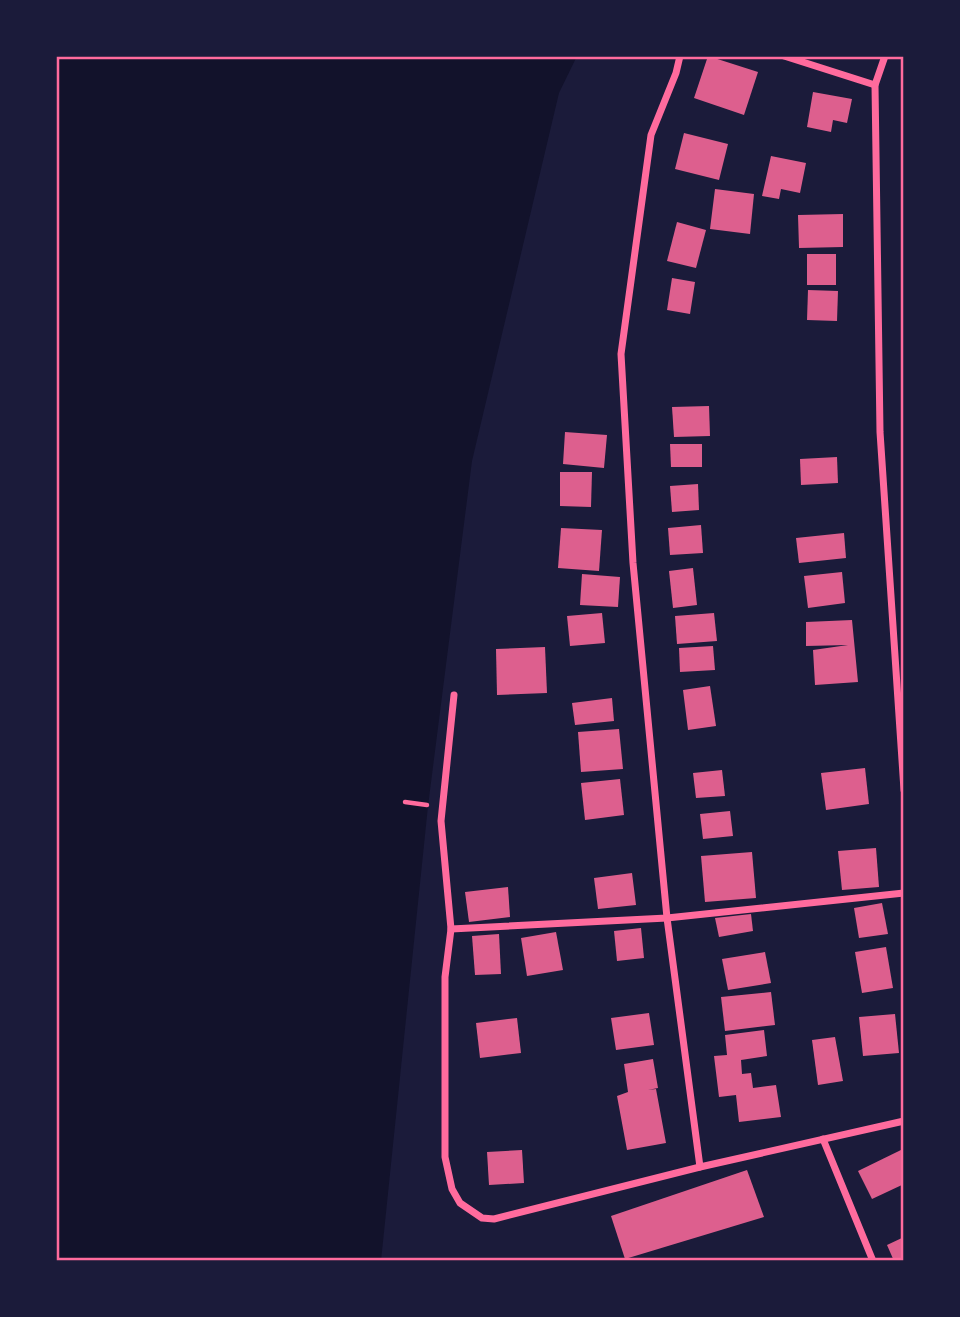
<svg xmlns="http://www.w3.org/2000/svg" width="960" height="1317" font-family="'Noto Sans',sans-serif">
<rect width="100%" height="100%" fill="#1b1b3a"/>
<!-- water -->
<path fill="#12122b" d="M56,56H577L559,93L472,461L428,806L381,1261H56Z"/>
<!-- building -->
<g fill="#dd5f8e">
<path d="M708,56L758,72L744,115L694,98Z"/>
<path d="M813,92L852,99L847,123L833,120L831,132L807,127Z"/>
<path d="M684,133L728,144L719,180L675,169Z"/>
<path d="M771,156L806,163L800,193L781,189L779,199L762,196Z"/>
<path d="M715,189L754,194L750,234L710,229Z"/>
<path d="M843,214V247L799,248L798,215Z"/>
<path d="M677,222L706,230L696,268L667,261Z"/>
<rect x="807" y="254" width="29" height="31"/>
<path d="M672,278L695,282L690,314L667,310Z"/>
<path d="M808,290L838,291L837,321L807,320Z"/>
<path d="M709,406L710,436L674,437L672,407Z"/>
<path d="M565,432L607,435L604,468L563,464Z"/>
<path d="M670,444H702V467H671Z"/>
<path d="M837,457L838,483L801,485L800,459Z"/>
<path d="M560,472H592L591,507L560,506Z"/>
<path d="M698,484L699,510L672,512L670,486Z"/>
<path d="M701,525L703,553L670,555L668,528Z"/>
<path d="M561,528L602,530L599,571L558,568Z"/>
<path d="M844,533L846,558L799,563L796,538Z"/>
<path d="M693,568L697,605L673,608L669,571Z"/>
<path d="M842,572L845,603L808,608L804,576Z"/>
<path d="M582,574L620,577L618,607L580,605Z"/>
<path d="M602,613L605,643L570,646L567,616Z"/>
<path d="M714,613L717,641L677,644L675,616Z"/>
<path d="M852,620L858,682L815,685L813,650L848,645L806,646V622Z"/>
<path d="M713,646L715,670L680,672L679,648Z"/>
<path d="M545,647L547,693L497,695L496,649Z"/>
<path d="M710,686L716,726L688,730L683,690Z"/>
<path d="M612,698L614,721L575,725L572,703Z"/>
<path d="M619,729L623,769L581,772L578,732Z"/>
<path d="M865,768L869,804L826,810L821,773Z"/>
<path d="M722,770L725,796L696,798L693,773Z"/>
<path d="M620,779L624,815L585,820L581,783Z"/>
<path d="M730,811L733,836L703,839L700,814Z"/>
<path d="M876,848L879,887L842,890L838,851Z"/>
<path d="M752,852L756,898L705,902L701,856Z"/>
<path d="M632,873L636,905L598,909L594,878Z"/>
<path d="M508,887L510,917L469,922L465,892Z"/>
<path d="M882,903L888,934L859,938L854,908Z"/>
<path d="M751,914L753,931L719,937L715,918Z"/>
<path d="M641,928L644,958L617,961L614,931Z"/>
<path d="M556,932L563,970L527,976L521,938Z"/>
<path d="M499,934L501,974L475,975L472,936Z"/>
<path d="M886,947L893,988L862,993L855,952Z"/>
<path d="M765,952L771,983L728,990L722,959Z"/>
<path d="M771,992L775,1025L725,1031L721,997Z"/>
<path d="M649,1013L654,1045L616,1050L611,1018Z"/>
<path d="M895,1014L899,1053L863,1056L859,1017Z"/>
<path d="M517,1018L521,1053L480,1058L476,1023Z"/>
<path d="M764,1030L767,1056L741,1060L742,1074L751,1073L753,1088L776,1085L781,1117L739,1122L736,1095L719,1097L714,1056L727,1055L725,1035Z"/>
<path d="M835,1037L843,1081L818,1085L812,1040Z"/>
<path d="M653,1059L658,1088L648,1090L656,1089L666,1143L627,1150L617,1096L628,1092L624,1064Z"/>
<path d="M903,1149L904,1184L872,1199L858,1171Z"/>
<path d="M522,1150L524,1183L489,1185L487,1152Z"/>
<path d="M747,1170L764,1217L625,1259L611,1216Z"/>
<path d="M904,1237V1261H894L887,1245Z"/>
</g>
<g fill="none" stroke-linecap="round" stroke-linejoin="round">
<!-- path -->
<path stroke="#ff6b9d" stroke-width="4.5" d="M405,802L427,805"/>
<!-- minor -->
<g stroke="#ff6b9d" stroke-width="7">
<path d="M680,56L676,73L651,135L621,354L633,563L667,918L700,1167"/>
<path d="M784,56L875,85"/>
<path d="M885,56L875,85L880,432L904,790"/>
<path d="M454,695L441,821L451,929L445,977V1157L452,1189L460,1203L482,1218L494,1219L700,1167L904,1121"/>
<path d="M451,929L667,918L904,893"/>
<path d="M823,1139L873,1261"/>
</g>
</g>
<!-- border -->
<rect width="960" height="1317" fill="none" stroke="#1b1b3a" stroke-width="116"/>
<rect x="58" y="58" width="844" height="1201" fill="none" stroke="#ff6b9d" stroke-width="2.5"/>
</svg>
